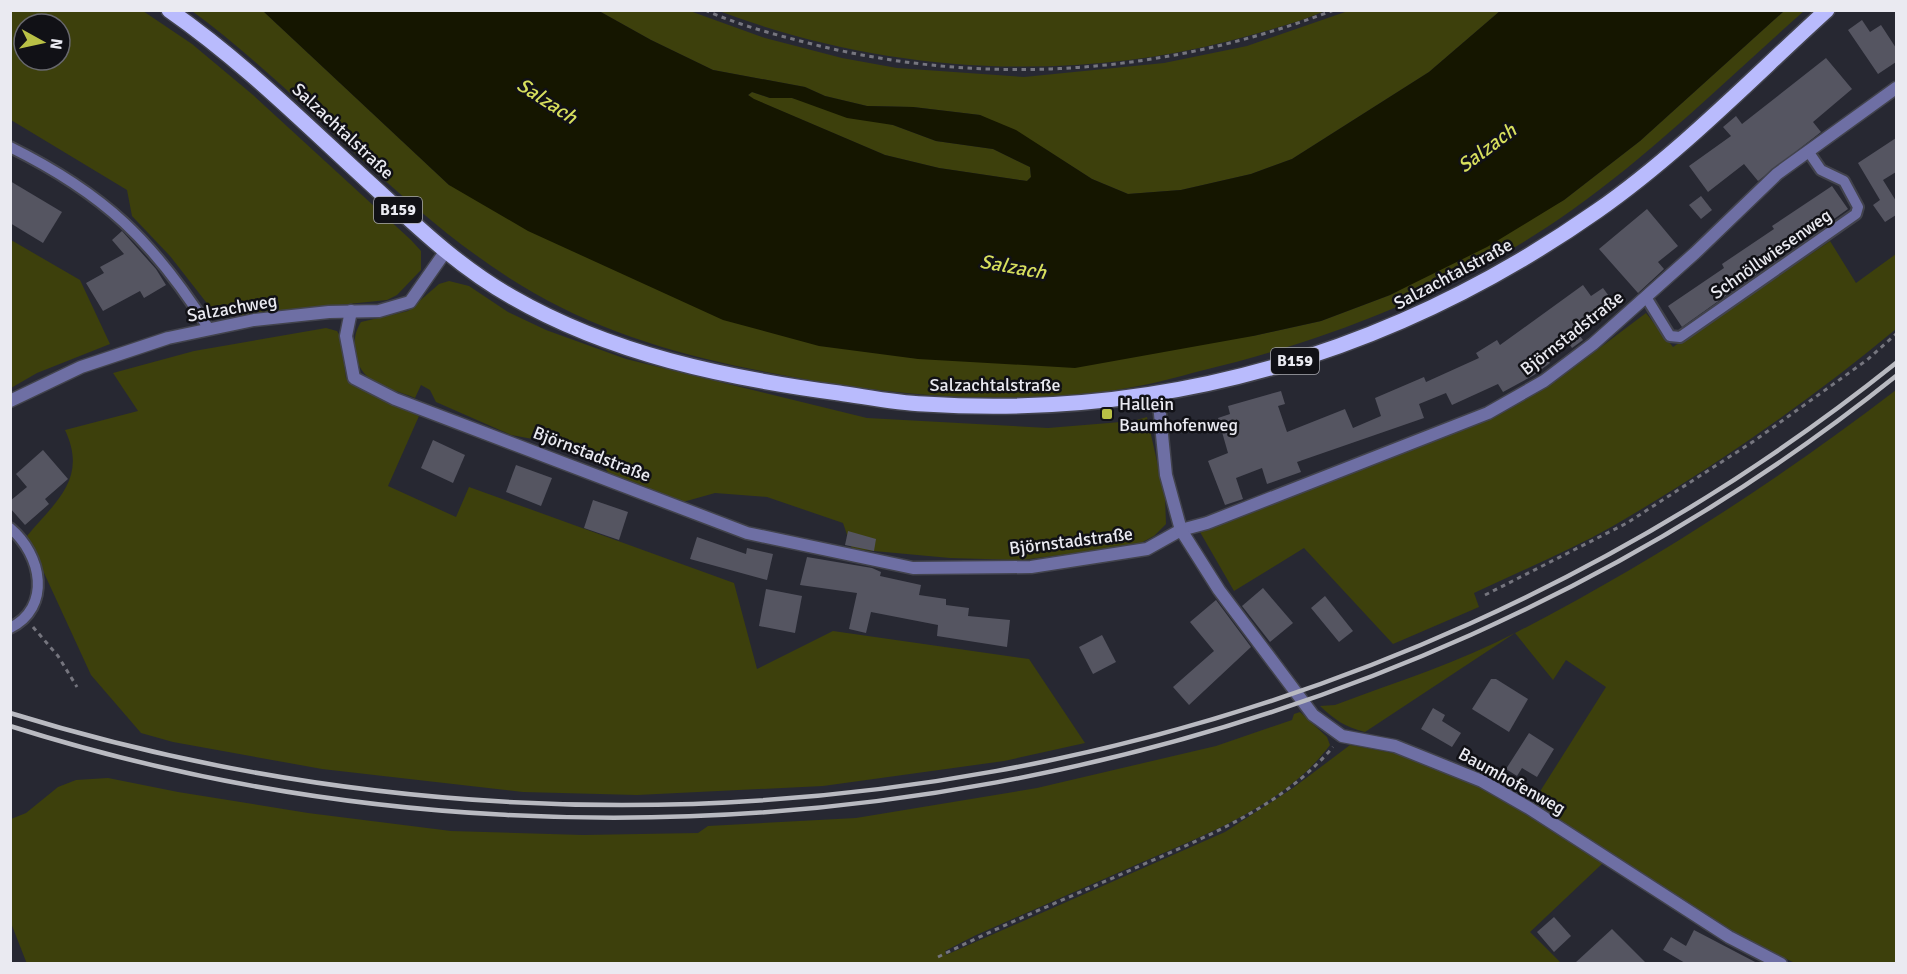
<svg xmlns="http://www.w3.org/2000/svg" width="1907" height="974" font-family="Signika,sans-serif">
<rect width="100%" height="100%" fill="#272832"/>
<!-- green -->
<g fill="#3d400c" fill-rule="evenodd">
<path d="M10,11H143L192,44L253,95L411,240L421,251V270L397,295L387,300L242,315L213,311L170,256L132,216L127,190L11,120ZM24,24H60V60H24Z"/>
<path d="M192,11H263L449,185L1253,336L1321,321L1390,295L1564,200L1640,141L1784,11H1804C1728,78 1655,151 1572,210C1462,288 1331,340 1200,371C1177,377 1153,384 1128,388C1026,405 917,398 815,381C717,364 621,343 534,293C407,220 310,98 192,11Z"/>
<path d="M599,11H690L765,38L842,58L897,68L1024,77L1164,63L1247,46L1348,11H1500L1429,72L1292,159L1251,174L1181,190L1128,194L1092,179L1045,149L980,115L913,107L867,106L825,96L805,87L713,70L651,40Z"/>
<path d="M719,11H1325C1295,24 1261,32 1229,41C1061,84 881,72 719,11Z"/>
<path d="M752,92L770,98H792L893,125L936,141L993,149L1030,167L1031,177L1027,181L939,168L885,155L753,99L748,95Z"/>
<path d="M11,240L80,280L110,344L37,373L11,388Z"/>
<path d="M1830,241L1856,283L1896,254V329C1808,402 1713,468 1613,526C1569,551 1520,571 1474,593L1479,607L1393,644L1304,548L1234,591L1200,532L1490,418L1557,380L1646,313L1673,347Z"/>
<path d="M449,281L469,286L508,312L546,330L626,359L867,418L1048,428L1133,421L1147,417L1165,497L1166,524L1154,536L1137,545L1022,560L950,558L852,549L843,523L767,497L715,493L683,502L610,475L592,450L511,435L436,402L430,390L421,385L415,398C386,386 358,384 355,349C354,339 355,332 361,322L408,311L439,284Z"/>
<path d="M326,328L337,331L340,336L346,378L352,385L419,416L388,486L456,517L469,487L734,583L757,669L833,631L1029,659L1085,743L1004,761L823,786L637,795L523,792L322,769L173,742L141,733L91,675L27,536C56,501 88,479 65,430L138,411L113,373L194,351Z"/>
<path d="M1896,390V963H1795L1725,931L1654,886L1534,801L1606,687L1566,660L1553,680L1515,633L1365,732C1345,727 1335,720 1320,706L1335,705C1396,682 1460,662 1517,632C1651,563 1777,481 1896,390Z"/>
<path d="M1300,712L1327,737L1330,745C1283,808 1199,837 1129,868C1078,890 1026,913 974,936L945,951L946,955L1225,832L1293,788L1350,745C1384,751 1421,757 1453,772C1506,796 1554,831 1603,863L1530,932L1562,964H27L11,923V819L26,813L58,787L76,780L108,778L178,792L308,813L451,831L583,835L698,833L708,826L856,818L1037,788L1216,746L1292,720L1294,714Z"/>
</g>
<!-- water -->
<path fill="#151600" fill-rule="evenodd" d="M263,11H599L651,40L713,70L805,87L825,96L867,106L913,107L980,115L1016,130L1092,179L1128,194L1181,190L1251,174L1292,159L1429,72L1500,11H1784L1640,141L1564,200L1487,247L1390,295L1321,321L1253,336L1075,368L918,359L819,346L723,320L528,231L449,185ZM752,92L770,98H792L847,118L893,125L936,141L993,149L1030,167L1031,177L1027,181L939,168L885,155L754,99L748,95Z"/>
<!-- building -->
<g fill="#555561">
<path d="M1862,20L1870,32L1881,25L1896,48V62L1878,74L1848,30Z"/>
<path d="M1826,58L1852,89L1813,122L1821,132L1758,181L1744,164L1708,192L1689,166L1731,136L1723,127L1736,116L1742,124Z"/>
<path d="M1896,138V172L1883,180L1896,201V215L1885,222L1873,205L1880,200L1858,163Z"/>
<path d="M10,181L62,212L43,243L10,223Z"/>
<path d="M1832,186L1848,209L1682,327L1668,306L1724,268L1722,264L1774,229L1772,226Z"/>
<path d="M1701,196L1712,210L1701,219L1689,205Z"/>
<path d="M1647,209L1678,246L1658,262L1664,269L1638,293L1599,249Z"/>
<path d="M122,231L156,269L166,285L144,298L140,291L103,311L86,283L104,273L100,267L124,254L112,240Z"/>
<path d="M1583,285L1591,296L1603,288L1614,303L1577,332L1583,340L1572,348L1564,336L1542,352L1550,363L1534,375L1503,392L1498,384L1452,405L1446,393L1419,404L1424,418L1297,462L1301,472L1267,484L1262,468L1236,478L1243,499L1225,505L1208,461L1228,453L1218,418L1230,414L1228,406L1281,391L1285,404L1278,406L1287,432L1345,409L1353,428L1381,416L1375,398L1424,377L1426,382L1479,358L1476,353L1497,340L1500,345Z"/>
<path d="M433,440L465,455L453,483L421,468Z"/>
<path d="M43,450L68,479L45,499L49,504L25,525L10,508V501L27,487L16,474Z"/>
<path d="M516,465L552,478L541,506L506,492Z"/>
<path d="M593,500L628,512L619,540L584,528Z"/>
<path d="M848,531L876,539L874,551L845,545Z"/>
<path d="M697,537L746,554L747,548L773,554L767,580L690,559Z"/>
<path d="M807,557L872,568L881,572L880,576L921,585L919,595L946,599V605L969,608L968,616L1010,620L1007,647L937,636L938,625L871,612L866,633L849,629L857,593L800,585Z"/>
<path d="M1263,588L1293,623L1270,642L1242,606Z"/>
<path d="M766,589L802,596L795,633L759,626Z"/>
<path d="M1325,596L1353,631L1339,642L1311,608Z"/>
<path d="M1216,600L1251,647L1189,705L1173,687L1214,651L1190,622Z"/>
<path d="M1102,635L1116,662L1093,674L1079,647Z"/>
<path d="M1491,679H1496L1528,699L1509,732L1472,709Z"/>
<path d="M1433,708L1445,715L1442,721L1461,733L1452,747L1421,729Z"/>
<path d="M1529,733L1554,749L1537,777L1522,768L1517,776L1506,769Z"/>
<path d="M1554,917L1571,936L1554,952L1537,932Z"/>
<path d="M1612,929L1646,963H1575Z"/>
<path d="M1694,930L1757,963H1685L1663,950L1671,937L1686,946Z"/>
</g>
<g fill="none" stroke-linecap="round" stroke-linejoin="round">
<!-- lane casing -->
<g stroke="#42434d" stroke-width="14">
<g id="lane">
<path d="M10,147C105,194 153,241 209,329"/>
<path d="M1646,297L1670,336L1680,337L1856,214L1858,207L1844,181L1821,170L1808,151"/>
<path d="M10,528C42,555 52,607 10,628"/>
</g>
</g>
<!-- street casing -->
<g stroke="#42434d" stroke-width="15">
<g id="street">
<path d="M351,311L346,336L354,378L395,399L747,533L913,568L1031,567L1147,549L1181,530L1207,523L1488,413L1544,381L1593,344L1695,253L1777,174L1896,88"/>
<path d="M1158,394L1166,475L1181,530L1219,590L1313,715L1342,736L1395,746L1482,781L1529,808L1729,937L1781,964"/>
<path d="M10,401L81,367L168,338L254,320L329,312L379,311L410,302L445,252"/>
</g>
</g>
<!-- primary casing -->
<g stroke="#42434d" stroke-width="18">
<path id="primary" d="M169,10C248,65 314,133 385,197C425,234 464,270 512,297C611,354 726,378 839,393C867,397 895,403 924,404C1169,420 1397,351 1597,211C1680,153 1752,78 1827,10"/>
</g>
<!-- path -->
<g stroke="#75757e" stroke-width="3" stroke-dasharray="4.5 4.5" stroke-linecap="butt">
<path d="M705,10C738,25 773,34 808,43C984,88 1164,75 1334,10"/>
<path d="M1485,595L1627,523L1754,441L1867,360L1896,334"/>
<path d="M33,627L58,656L77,687"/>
<path d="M938,957C1002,925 1068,898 1133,869C1205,837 1281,808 1333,747"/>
</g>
<!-- lane -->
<use href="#lane" stroke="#6e6fa4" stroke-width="10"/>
<!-- street -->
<use href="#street" stroke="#6e6fa4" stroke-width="12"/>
<!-- primary -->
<use href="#primary" stroke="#b9bbfd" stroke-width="15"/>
<!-- rail -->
<g stroke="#b9bac1" stroke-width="4.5">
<path d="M10,713C654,912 1369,785 1896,363"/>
<path d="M10,726C645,927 1377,792 1896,376"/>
</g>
</g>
<!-- markers -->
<rect fill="#b9c046" stroke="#111116" stroke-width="2" x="1101" y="408" width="12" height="12" rx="3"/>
<g text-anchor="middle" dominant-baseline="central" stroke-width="5" stroke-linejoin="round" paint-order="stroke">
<!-- shield labels -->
<g fill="#111116" stroke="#a9a9af" stroke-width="1.5">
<rect x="374" y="197" width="48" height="26" rx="4.5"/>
<rect x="1271" y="348" width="48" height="26" rx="4.5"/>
</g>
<g font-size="16" font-weight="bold" fill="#eaeaf1">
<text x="398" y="210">B159</text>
<text x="1295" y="361">B159</text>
</g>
<!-- street labels -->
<g font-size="18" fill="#eaeaf1" stroke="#111116">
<text transform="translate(343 131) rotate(43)">Salzachtalstraße</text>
<text transform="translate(1771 254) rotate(-35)">Schnöllwiesenweg</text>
<text transform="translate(1453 274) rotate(-28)">Salzachtalstraße</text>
<text transform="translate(232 308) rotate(-10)">Salzachweg</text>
<text transform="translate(1572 333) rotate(-38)">Björnstadstraße</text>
<text x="995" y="385">Salzachtalstraße</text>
<text transform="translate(592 454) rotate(21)">Björnstadstraße</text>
<text transform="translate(1071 541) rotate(-7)">Björnstadstraße</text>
<text transform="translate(1512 781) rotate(29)">Baumhofenweg</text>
</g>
<!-- poi labels -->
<g font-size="18" fill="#eaeaf1" stroke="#111116" text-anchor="start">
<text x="1119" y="404">Hallein<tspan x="1119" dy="21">Baumhofenweg</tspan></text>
</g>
<!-- water labels -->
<g font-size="20" font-style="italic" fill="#d7df5d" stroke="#111116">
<text transform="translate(547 101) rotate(33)">Salzach</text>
<text transform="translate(1487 148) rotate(-37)">Salzach</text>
<text transform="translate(1013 267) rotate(10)">Salzach</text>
</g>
</g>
<!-- border -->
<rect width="1907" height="974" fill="none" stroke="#eaeaf1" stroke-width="24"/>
<!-- north arrow -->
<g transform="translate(42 42) rotate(98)"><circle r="28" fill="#111116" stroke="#68686e" stroke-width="1.5"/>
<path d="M0-4.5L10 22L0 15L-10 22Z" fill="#b9c046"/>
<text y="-9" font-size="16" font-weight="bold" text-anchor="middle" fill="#eaeaf1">N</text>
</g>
</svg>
